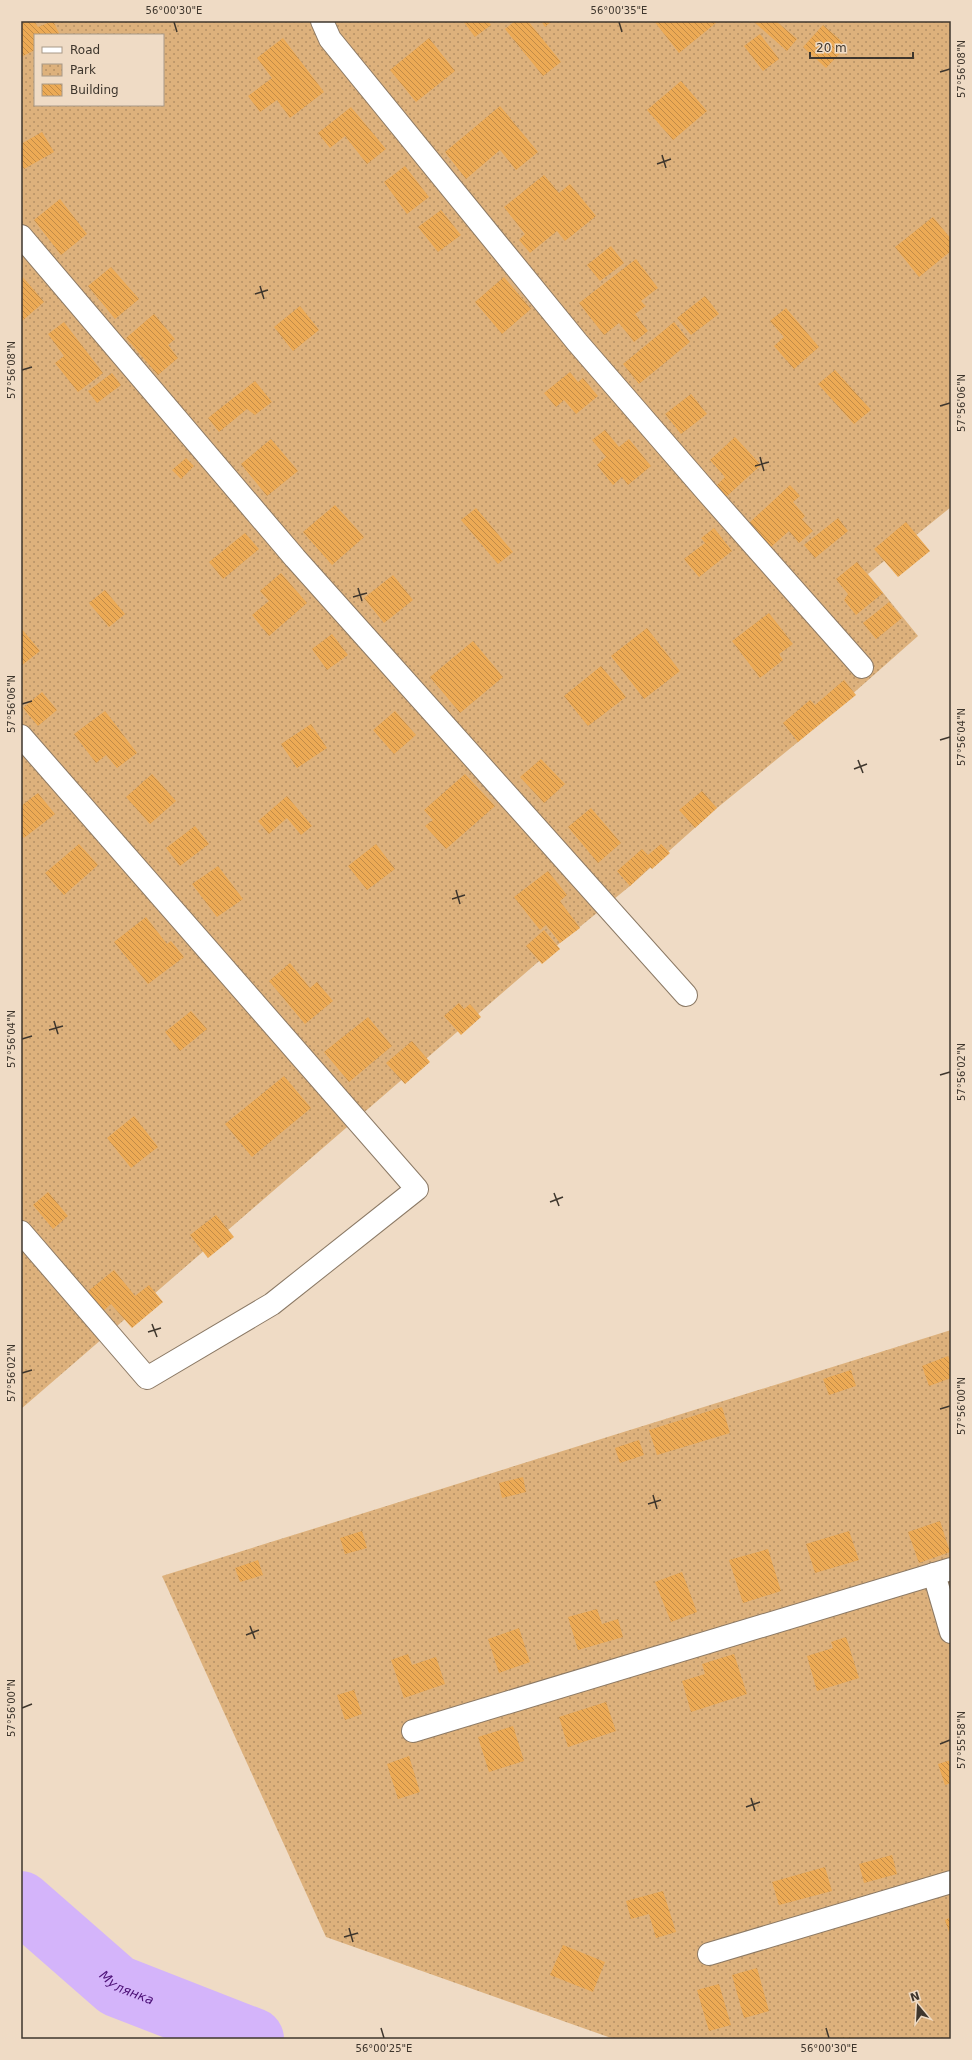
<svg xmlns="http://www.w3.org/2000/svg" width="972" height="2060" font-family="'DejaVu Sans',sans-serif">
<defs>
<pattern id="park-dots" width="8" height="8" patternUnits="userSpaceOnUse"><rect width="8" height="8" fill="#ddb17c"/><path d="M2 2h.1M6 6h.1" fill="none" stroke="#b59166" stroke-width="1.8" stroke-linecap="round"/></pattern>
<pattern id="building-back-hatch" width="6" height="6" patternUnits="userSpaceOnUse"><rect width="6" height="6" fill="#ecaa55"/><path d="M-1 5l2 2M0 0l6 6M5-1l2 2" fill="none" stroke="#c18b47"/></pattern>
</defs>
<rect width="100%" height="100%" fill="#efdbc5"/>
<!-- park -->
<g fill="url(#park-dots)" fill-rule="evenodd">
<path d="M21,21H951V507L868,574L918,636L798,742L717,808L630,886L560,943L21,1409ZM35,35H163V105H35Z"/>
<path d="M951,1330V2039H614L326,1937L162,1576Z"/>
</g>
<g fill="none" stroke-linecap="round" stroke-linejoin="round">
<!-- river -->
<path stroke="#d4b4fa" stroke-width="62" id="s1" d="M21,1902L117,1986L253,2039"/>
</g>
<!-- building -->
<g fill="url(#building-back-hatch)">
<path d="M21,21H34L38,27L53,21L60,35H35V50L21,57Z"/>
<path d="M463,21H488L491,25L475,37Z"/>
<path d="M515,21H528L561,62L543,76L505,29Z"/>
<path d="M541,21H552L545,27Z"/>
<path d="M654,21H714L716,23L679,53Z"/>
<path d="M753,21H776L797,39L787,51Z"/>
<path d="M823,25L847,46L826,68L803,47Z"/>
<path d="M760,34L779,59L763,71L744,46Z"/>
<path d="M283,38L324,92L290,118L277,100L260,112L248,96L272,78L257,58Z"/>
<path d="M429,38L455,71L416,102L390,70Z"/>
<path d="M681,81L707,111L673,140L647,110Z"/>
<path d="M500,106L538,152L516,170L500,150L466,179L445,152Z"/>
<path d="M351,107L386,149L367,164L345,136L330,148L318,133Z"/>
<path d="M42,132L54,152L24,169L21,163V144Z"/>
<path d="M405,166L429,197L407,214L384,182Z"/>
<path d="M544,175L559,193L570,184L596,216L565,241L557,231L530,253L519,240L525,234L504,207Z"/>
<path d="M60,199L87,234L61,255L34,220Z"/>
<path d="M441,210L461,235L438,252L418,227Z"/>
<path d="M933,217L951,239V251L919,277L895,247Z"/>
<path d="M611,246L624,263L600,281L587,265Z"/>
<path d="M636,259L658,288L641,301L646,306L635,314L648,331L634,342L619,323L604,335L579,303Z"/>
<path d="M111,267L139,299L115,319L88,286Z"/>
<path d="M21,275L44,302L21,322Z"/>
<path d="M504,277L531,309L502,334L475,302Z"/>
<path d="M705,296L719,314L691,335L677,318Z"/>
<path d="M300,306L319,330L293,351L274,327Z"/>
<path d="M786,308L819,347L794,369L774,346L784,337L770,321Z"/>
<path d="M154,314L175,339L168,345L178,358L158,375L126,338Z"/>
<path d="M64,322L103,373L78,392L55,363L64,356L48,334Z"/>
<path d="M674,322L690,342L639,384L623,364Z"/>
<path d="M835,370L871,410L854,424L818,384Z"/>
<path d="M570,372L578,382L583,378L598,396L576,414L564,400L556,407L544,393Z"/>
<path d="M112,373L121,385L97,403L88,391Z"/>
<path d="M255,381L272,402L255,415L247,409L219,432L208,418Z"/>
<path d="M691,394L707,414L681,434L665,414Z"/>
<path d="M605,430L619,447L629,439L651,466L628,485L622,477L613,485L597,465L606,457L592,440Z"/>
<path d="M735,437L761,465L726,497L716,486L725,477L710,460Z"/>
<path d="M271,439L298,471L267,496L241,464Z"/>
<path d="M186,458L194,466L181,479L172,470Z"/>
<path d="M790,485L800,496L793,502L805,516L802,519L813,531L799,543L789,531L771,547L749,523Z"/>
<path d="M335,505L364,537L332,565L303,532Z"/>
<path d="M476,508L513,552L498,564L461,520Z"/>
<path d="M838,518L848,531L815,558L804,545Z"/>
<path d="M906,522L930,551L898,577L874,549Z"/>
<path d="M714,528L732,551L699,577L684,559L705,543L701,538Z"/>
<path d="M245,533L259,549L223,579L209,562Z"/>
<path d="M857,562L883,593L856,615L844,600L848,594L836,579Z"/>
<path d="M281,573L307,603L269,636L252,615L269,601L260,591Z"/>
<path d="M393,575L413,600L384,623L364,598Z"/>
<path d="M105,590L125,614L109,627L89,603Z"/>
<path d="M889,602L902,618L876,639L863,623Z"/>
<path d="M769,613L793,644L779,654L783,660L760,678L732,641Z"/>
<path d="M21,628L40,651L21,666Z"/>
<path d="M647,628L680,671L644,699L611,656Z"/>
<path d="M332,634L348,655L327,670L312,649Z"/>
<path d="M473,641L503,677L460,713L430,677Z"/>
<path d="M601,666L626,697L588,726L564,696Z"/>
<path d="M844,680L856,695L798,742L783,723L810,700L815,705Z"/>
<path d="M42,692L57,710L38,726L23,708Z"/>
<path d="M105,711L137,753L117,768L106,755L96,763L74,734Z"/>
<path d="M395,711L416,735L394,754L373,730Z"/>
<path d="M311,724L327,748L297,768L281,744Z"/>
<path d="M541,759L565,784L544,803L520,777Z"/>
<path d="M152,774L176,801L150,824L126,797Z"/>
<path d="M465,774L495,806L446,849L425,826L433,820L424,810Z"/>
<path d="M702,791L717,808L695,828L679,810Z"/>
<path d="M38,793L55,814L24,838L21,834V806Z"/>
<path d="M287,796L312,826L301,835L287,818L269,834L258,821Z"/>
<path d="M591,808L621,843L598,863L568,827Z"/>
<path d="M195,826L209,844L180,866L166,848Z"/>
<path d="M79,844L98,865L64,895L45,873Z"/>
<path d="M376,844L395,869L367,890L348,866Z"/>
<path d="M661,844L670,853L652,869L650,867L630,886L617,871L642,849L648,855Z"/>
<path d="M218,866L243,899L217,917L192,884Z"/>
<path d="M548,871L567,895L560,901L580,928L560,943L546,925L540,930L514,897Z"/>
<path d="M146,917L167,944L171,941L184,957L148,984L114,942Z"/>
<path d="M544,930L560,949L542,964L526,946Z"/>
<path d="M290,963L310,988L317,982L333,1001L305,1024L269,981Z"/>
<path d="M459,1003L464,1009L470,1004L481,1017L461,1035L444,1016Z"/>
<path d="M191,1011L207,1029L180,1051L165,1032Z"/>
<path d="M368,1017L392,1046L349,1082L324,1052Z"/>
<path d="M412,1041L430,1062L405,1084L386,1063Z"/>
<path d="M284,1076L311,1108L252,1157L225,1124Z"/>
<path d="M134,1116L158,1147L131,1168L107,1138Z"/>
<path d="M48,1192L68,1216L53,1229L33,1205Z"/>
<path d="M216,1215L234,1237L208,1258L190,1235Z"/>
<path d="M114,1270L135,1296L149,1285L163,1302L132,1328L111,1304L102,1312L86,1293Z"/>
<path d="M948,1356L951,1363V1378L929,1386L922,1366Z"/>
<path d="M851,1370L856,1386L829,1395L823,1379Z"/>
<path d="M722,1407L730,1433L657,1455L649,1430Z"/>
<path d="M639,1440L644,1455L620,1463L615,1448Z"/>
<path d="M523,1477L526,1492L502,1498L499,1483Z"/>
<path d="M940,1521L950,1552L919,1563L908,1532Z"/>
<path d="M362,1531L367,1548L345,1554L340,1538Z"/>
<path d="M849,1531L859,1560L815,1573L806,1544Z"/>
<path d="M768,1549L781,1591L743,1603L729,1560Z"/>
<path d="M258,1560L263,1575L240,1582L235,1568Z"/>
<path d="M682,1572L697,1612L671,1622L655,1582Z"/>
<path d="M597,1609L602,1624L618,1619L623,1637L578,1650L568,1617Z"/>
<path d="M519,1628L530,1662L499,1673L488,1639Z"/>
<path d="M846,1637L859,1678L817,1691L807,1656L833,1648L831,1642Z"/>
<path d="M408,1654L412,1665L436,1657L445,1684L404,1698L391,1660Z"/>
<path d="M734,1654L747,1694L691,1712L682,1681L705,1674L702,1664Z"/>
<path d="M354,1690L362,1714L345,1720L337,1695Z"/>
<path d="M606,1702L616,1731L568,1747L559,1717Z"/>
<path d="M513,1726L524,1761L489,1772L478,1737Z"/>
<path d="M409,1756L420,1792L398,1799L387,1764Z"/>
<path d="M951,1760V1783L945,1785L938,1764Z"/>
<path d="M892,1855L897,1874L864,1883L859,1864Z"/>
<path d="M825,1867L832,1891L779,1905L772,1882Z"/>
<path d="M663,1891L676,1932L656,1938L649,1914L631,1919L626,1901Z"/>
<path d="M951,1917V1938L945,1920Z"/>
<path d="M563,1945L605,1962L593,1992L550,1975Z"/>
<path d="M757,1968L769,2011L744,2018L732,1975Z"/>
<path d="M719,1984L731,2025L709,2031L697,1990Z"/>
<rect x="840" y="2037" width="15" height="2"/>
</g>
<g fill="none" stroke-linecap="round" stroke-linejoin="round">
<!-- minor casing -->
<g stroke="#8b7965" stroke-width="24">
<g id="minor">
<path d="M322,21L330,39L577,342L707,492L862,667"/>
<path d="M21,236L295,558L686,995"/>
<path d="M21,736L417,1189L272,1304L147,1378L21,1232"/>
<path d="M934,1574L951,1632"/>
<path d="M413,1731L951,1569"/>
<path d="M709,1954L951,1882"/>
</g>
</g>
<!-- minor -->
<use href="#minor" stroke="#fff" stroke-width="22"/>
</g>
<!-- ticks -->
<path fill="none" stroke="#3e362d" stroke-width="1.5" d="M174,22L177,32M619,22L622,32M940,72L950,69M662,155L666,168M657,164L671,159M260,286L264,299M255,294L268,290M22,370L32,367M940,406L950,403M760,457L764,471M755,466L769,462M358,588L362,601M353,597L367,593M22,704L32,701M940,740L950,737M858,760L863,773M854,769L867,764M456,890L460,904M452,899L465,895M54,1021L58,1034M49,1030L63,1026M22,1039L32,1036M940,1075L950,1072M554,1193L559,1206M550,1202L563,1197M152,1324L157,1337M148,1332L161,1328M22,1373L32,1370M940,1409L950,1406M653,1495L657,1509M648,1504L661,1500M250,1626L255,1639M246,1635L259,1630M22,1708L32,1704M940,1744L950,1740M751,1798L755,1811M746,1807L760,1802M349,1928L353,1942M344,1937L358,1933M381,2028L384,2038M826,2028L829,2038"/>
<g text-anchor="middle" dominant-baseline="central" stroke-width="3" stroke-linejoin="round" paint-order="stroke">
<!-- water labels -->
<g font-size="13" font-style="italic" fill="#4c1076" stroke="#efdbc5">
<text stroke="none"><textPath href="#s1" startOffset="137">Мулянка</textPath></text>
</g>
</g>
<!-- border -->
<rect width="972" height="2060" fill="none" stroke="#efdbc5" stroke-width="44"/>
<!-- legend -->
<rect x="34" y="34" width="130" height="72" fill="#efdbc5" stroke="#a89988"/>
<rect x="42" y="47" width="20" height="6" fill="#ffffff" stroke="#a89988"/>
<text x="70" y="54" font-size="12" fill="#3e362d">Road</text>
<rect x="42" y="64" width="20" height="12" fill="url(#park-dots)" stroke="#a89988"/>
<text x="70" y="74" font-size="12" fill="#3e362d">Park</text>
<rect x="42" y="84" width="20" height="12" fill="url(#building-back-hatch)" stroke="#a89988"/>
<text x="70" y="94" font-size="12" fill="#3e362d">Building</text>
<!-- north arrow -->
<g transform="translate(918 2006) rotate(342)" stroke="#efdbc5" stroke-width="3" paint-order="stroke">
<path d="M0-3L7 15L0 10L-7 15Z" fill="#3e362d"/>
<text y="-6" font-size="11" font-weight="bold" text-anchor="middle" fill="#3e362d">N</text>
</g>
<!-- scale -->
<path d="M810 52v6h103v-6" fill="none" stroke="#3e362d" stroke-width="2"/>
<text x="816" y="52" font-size="12" fill="#3e362d" stroke="#efdbc5" stroke-width="3" paint-order="stroke">20 m</text>
<rect x="22" y="22" width="928" height="2016" fill="none" stroke="#3e362d" stroke-width="1.5"/>
<g font-size="10" text-anchor="middle" fill="#3e362d">
<text x="174" y="14">56°00'30"E</text>
<text x="619" y="14">56°00'35"E</text>
<text transform="translate(961 69) rotate(-90)" y="4">57°56'08"N</text>
<text transform="translate(11 370) rotate(-90)" y="4">57°56'08"N</text>
<text transform="translate(961 403) rotate(-90)" y="4">57°56'06"N</text>
<text transform="translate(11 704) rotate(-90)" y="4">57°56'06"N</text>
<text transform="translate(961 737) rotate(-90)" y="4">57°56'04"N</text>
<text transform="translate(11 1039) rotate(-90)" y="4">57°56'04"N</text>
<text transform="translate(961 1072) rotate(-90)" y="4">57°56'02"N</text>
<text transform="translate(11 1373) rotate(-90)" y="4">57°56'02"N</text>
<text transform="translate(961 1406) rotate(-90)" y="4">57°56'00"N</text>
<text transform="translate(11 1708) rotate(-90)" y="4">57°56'00"N</text>
<text transform="translate(961 1740) rotate(-90)" y="4">57°55'58"N</text>
<text x="384" y="2052">56°00'25"E</text>
<text x="829" y="2052">56°00'30"E</text>
</g>
</svg>
